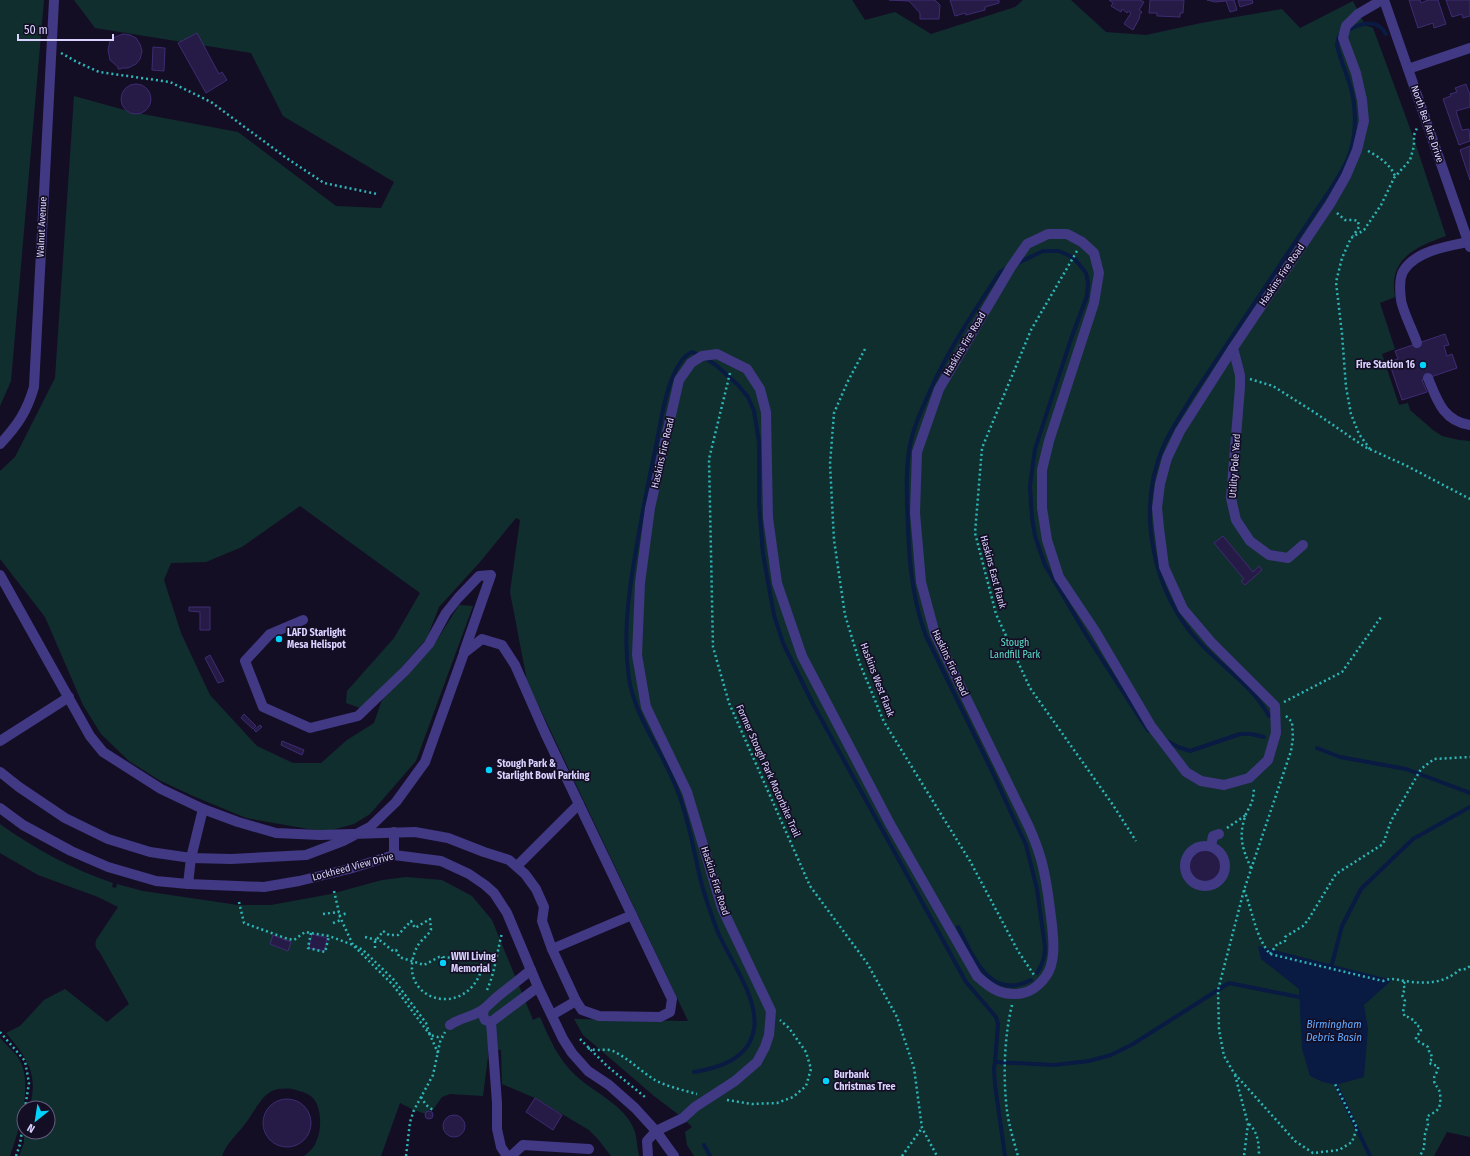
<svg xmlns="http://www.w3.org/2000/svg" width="1470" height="1156" font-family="'Fira Sans Condensed',sans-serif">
<rect width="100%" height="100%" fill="#140e25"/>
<!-- green -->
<g fill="#112e2f">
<path d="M0,0H44L11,381L0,406Z"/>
<path d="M74,0H852L865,20L895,12L931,34L1015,7L1023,0H1071L1106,32L1146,35L1201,23L1282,9L1300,28L1353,1L1365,25L1373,28L1414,139L1446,236C1415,247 1388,259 1395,297L1380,303L1395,349L1382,354L1399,405L1408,403L1410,410L1433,430L1442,436L1459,440L1470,441V1137L1447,1132L1434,1156H694L687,1145L685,1132L692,1127L683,1118L654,1096L583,1035L574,1019L688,1021L527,681L510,592L520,520L516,518L480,562L439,607L427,638L395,675L360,708L346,703L347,691L394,638L420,593L300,506L242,547L206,562L171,563L164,580L181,633L210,695L257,746L293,763H321L347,740L374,723L382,700L432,648L459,605L473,606L416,761L370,814L354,824L328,831L308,829L246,818L193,796L159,780L129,761L101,734L83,705L45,617L0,559V471L15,457L55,378L74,96L132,112L238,132L336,206L381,208L394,182L283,116L251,53L95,28Z"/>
<path d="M0,824C35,849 72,869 113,883L112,887L116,888L117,884L143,891L238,905H271L331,894L382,880L406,877L442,880L472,896L492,920L533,1020L540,1017C549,1038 558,1059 575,1075C594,1093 626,1105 635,1132C637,1139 637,1148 639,1156H611L597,1138L589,1130L535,1098L502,1084L501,1050L489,1049L483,1096L450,1094L442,1097L432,1111L429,1110L426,1114L414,1110L400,1103L381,1156H304C309,1152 314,1148 316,1142C322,1130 322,1108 313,1098C308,1093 303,1092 296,1090C289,1088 279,1088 272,1091C262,1095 252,1115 245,1124C236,1136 228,1141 222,1156H19L24,1143V1132H48V1108H29C40,1074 26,1057 6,1033L20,1026L44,1000L65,989L107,1022L129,1004L99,951C95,948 95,945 96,940L118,907L98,897L38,875L0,853Z"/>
<path d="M0,1038C6,1045 14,1051 19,1059C34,1084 19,1130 10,1156H0Z"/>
</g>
<!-- water -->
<path fill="#091a43" d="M1258,946L1392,980L1364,1005L1368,1029L1364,1077L1336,1085L1323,1082L1310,1076L1302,1049L1299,989L1261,959Z"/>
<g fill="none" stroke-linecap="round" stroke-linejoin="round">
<!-- stream -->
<g stroke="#091a43" stroke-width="4">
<path d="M1346,31C1359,24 1377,17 1386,34"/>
<path d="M1018,263L1043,251H1059L1074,258L1086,273L1088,282L1087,296L1071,339L1035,449L1030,486L1032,518L1035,536L1045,565L1087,636L1145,726L1149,731"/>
<path d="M1008,268L1000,272C973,313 945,354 926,400C919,415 913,430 910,445C905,472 907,499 908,527C909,564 913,602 926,636L992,771L1026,845L1037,889L1045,947C1045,957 1043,964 1037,973"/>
<path d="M1269,716C1254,687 1222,667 1200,643C1153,593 1135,510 1164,445C1171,429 1182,414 1191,398L1330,190C1336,181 1342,171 1347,161C1357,138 1357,109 1350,85C1346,72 1340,59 1337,45L1338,39L1340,35"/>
<path d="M1167,741L1178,747L1190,751L1240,734H1251L1264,737"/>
<path d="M1317,748L1340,757L1406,769L1470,793"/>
<path d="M958,927C973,955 989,1002 1031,980"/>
<path d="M1331,968L1342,926L1361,889L1413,839L1470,807"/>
<path d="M694,1072C719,1068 749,1059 754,1029C759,998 729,959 717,930C710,911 703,892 699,873C693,846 688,818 678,792C664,753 636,720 629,679C623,637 628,597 635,556C641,519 648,483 656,446C661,422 668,363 692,352L702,356L717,366L738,385L748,397L754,411L759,442V503L763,554L774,615L783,643L813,704L966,982L996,1017L998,1024L995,1062"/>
<path d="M1336,1080V1085L1370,1156"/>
<path d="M704,1145L710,1156"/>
<path d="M1005,1156L995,1085L994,1068L995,1062L1054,1065L1089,1061L1111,1055L1133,1044L1229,983L1304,998"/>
</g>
</g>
<!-- building -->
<g fill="#261a46" stroke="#3e2c72">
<path d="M889,0H935L940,5L939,19H920V13L909,1Z"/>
<path d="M950,0H999V3L985,7V10L966,15L965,13L955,16Z"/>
<path d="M1109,0H1140L1144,2L1139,10L1142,12L1139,16L1140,17L1133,30L1124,24L1131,13L1128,11L1127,13L1122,9L1121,12L1111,6L1113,3Z"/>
<path d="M1150,0H1184L1183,13H1180V17L1157,16V13H1149Z"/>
<path d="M1207,0H1234L1237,10L1230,12L1226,1L1215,2Z"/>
<path d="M1238,0H1252L1253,3L1240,7Z"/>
<path d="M1409,0H1420L1421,3L1428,0H1438L1446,24L1434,28L1433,23L1418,28Z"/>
<path d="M1446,0H1470V16L1463,18L1462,14L1452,17Z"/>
<path d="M197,33L219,74L222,72L227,80L206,93L178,43Z"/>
<path d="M123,34L130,35L136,38L140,44L142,51L140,59L136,64L128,68H122L121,69H118V67L110,60L108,50L110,41L115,37Z"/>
<path d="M153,47L165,48L164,71L152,70Z"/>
<circle cx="136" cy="99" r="15"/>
<path d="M1466,84L1470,95V107L1456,111L1462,130L1469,129L1470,141L1459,145L1443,99L1451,96L1450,94L1457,92L1455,88Z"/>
<path d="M1470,146V180L1460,150Z"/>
<path d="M1445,334L1449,345L1444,346L1447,356L1452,354L1457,368L1422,380L1427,392L1402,400L1389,362L1398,359L1395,351Z"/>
<path d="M1223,536L1253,572L1259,566L1262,570L1245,585L1241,581L1244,579L1214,543Z"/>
<path d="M189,607H210V630H200V612L189,611Z"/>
<path d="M210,655L224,681L218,683L205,658Z"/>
<path d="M244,714L256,726L253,729L241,718Z"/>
<path d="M260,725L262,727L256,732L254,730Z"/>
<path d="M282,741L304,750L302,755L281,745Z"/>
<circle cx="1205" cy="865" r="17"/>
<path d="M312,934L327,938L325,951L309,948Z"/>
<path d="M273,935L291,942L288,951L270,944Z"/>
<path d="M535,1098L562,1115L553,1130L526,1112Z"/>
<circle cx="287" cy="1123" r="24"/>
<circle cx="429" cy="1115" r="4"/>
<circle cx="454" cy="1126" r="11"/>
</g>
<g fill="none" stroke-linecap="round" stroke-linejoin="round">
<!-- path -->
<g stroke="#2db7b8" stroke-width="2.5" stroke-dasharray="2 3" stroke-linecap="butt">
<path d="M61,53L77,62L99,72L170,82L211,102L285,157L324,183L377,194"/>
<path d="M1368,151C1379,157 1390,164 1395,176"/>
<path d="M1337,213L1345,220H1354L1358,221L1359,227L1353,236"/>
<path d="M1077,251L1031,330L982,448L975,533L996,614L1030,688L1113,805L1136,841"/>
<path d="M865,349L848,381L834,413L830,464L834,540L845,615L860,664L884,722L970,861L1018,951L1034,975"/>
<path d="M730,373L709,459L713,647L729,703L810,886L867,963L897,1017L914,1068L922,1128L937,1156"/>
<path d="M1250,379L1273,386L1317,414L1365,447L1407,466L1470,499"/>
<path d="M1370,449L1359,434L1351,414L1346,387L1342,334L1336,282L1342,258L1351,238L1364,230L1381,205L1394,178L1410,160L1414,146V135L1417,128"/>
<path d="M1284,702L1342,672L1381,617"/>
<path d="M1286,716L1292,722L1293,738L1291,751L1244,890L1218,990L1219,1030L1224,1056L1234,1073L1295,1141L1313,1153L1339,1150L1352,1142L1357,1128L1335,1084"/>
<path d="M1227,828L1246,815"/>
<path d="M1251,868C1242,848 1238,836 1246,814C1252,802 1253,802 1254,788"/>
<path d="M1244,890C1253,912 1255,936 1270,954L1383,981C1392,977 1396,980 1405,981C1424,984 1444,984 1459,970L1466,969L1470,966"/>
<path d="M334,891L340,917L353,945L363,950L394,980L426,1023L430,1035L438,1037L442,1036"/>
<path d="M239,902L244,923L288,939L294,940L305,932L329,936L353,945L393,985L430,1035L438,1053"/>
<path d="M323,914L339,912"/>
<path d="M339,916L347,913"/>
<path d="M333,923L341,920"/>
<path d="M311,933L308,948L325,952L329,936"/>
<path d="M365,937L381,941L393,951L396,950L398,953L399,957L424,965L439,957L457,958L482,957"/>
<path d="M375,948V941L379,937L383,931L389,935H398L411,921L415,928L430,919L431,930C427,937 419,941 416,949C396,995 454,1018 477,980C481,973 483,965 482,957L493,954L497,952"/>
<path d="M1270,954L1278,943H1281L1285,941V937L1303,926L1308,920L1336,874L1383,844L1391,821L1421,769L1434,759L1470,757"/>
<path d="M442,957L443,963"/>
<path d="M1405,982L1403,984L1405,989L1402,995L1405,1001L1403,1012L1405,1017H1408L1415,1021L1416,1025L1420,1027L1421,1031L1416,1037V1040L1428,1047L1429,1051L1431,1053L1432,1059L1429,1062L1431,1064L1438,1066C1439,1072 1433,1075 1434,1081C1435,1085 1437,1086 1439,1090C1441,1095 1441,1105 1438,1109C1435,1113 1430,1114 1427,1117L1428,1124L1425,1134L1424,1148L1420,1156"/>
<path d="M487,990C495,972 497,952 502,933"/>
<path d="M1012,1005C1004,1036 1003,1080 1007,1111C1009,1126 1014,1142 1018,1156"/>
<path d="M0,1032L25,1061L29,1083L25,1108"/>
<path d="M580,1039L607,1066L645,1097"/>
<path d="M588,1048C599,1053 606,1046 617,1053C631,1061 642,1072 655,1080C668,1087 683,1090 697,1094"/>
<path d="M1235,1075L1248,1124L1244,1156"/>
<path d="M421,1097L426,1105L433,1110"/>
<path d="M727,1100L752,1104L777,1103L793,1097L806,1086L811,1069L806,1052L789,1028L780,1020"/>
<path d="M1249,1124C1258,1132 1259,1144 1259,1156"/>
<path d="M16,1156L20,1144L24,1118"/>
<path d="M406,1156L410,1122L414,1110L433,1075L440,1042L445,1032"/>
<path d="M902,1156L922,1128"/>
</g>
<!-- minor -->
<g stroke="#413984" stroke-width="10">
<path d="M1384,0L1470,247"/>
<path d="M1408,69L1470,48"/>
<path d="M1417,343C1413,331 1403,312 1401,300C1400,292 1399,277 1404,270C1416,251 1448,246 1468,242"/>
<path d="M1233,348L1240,375V387L1231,498L1236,520L1250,541L1269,555L1288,558L1303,545"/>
<path d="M1428,378C1437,400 1443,421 1470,425"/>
<path d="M0,444C18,425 27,411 34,387L54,0"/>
<path d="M0,575L90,736L103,752L161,789L203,809L238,822L276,833L320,835L415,832L448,838L484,852L509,860L525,874L536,889L544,907L542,921L552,949L576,1001L582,1010L599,1016L660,1017L670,1012L672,999L545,733L515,665L502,645L482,639L464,653L425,762L396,802L370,827L343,841L306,855L231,859L191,858L150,852L108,839L65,818L19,787L0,772"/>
<path d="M303,620L270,634L245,661L263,707L310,728L358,716L405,671L429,644L446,613L458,598L479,576L491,575L464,652"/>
<path d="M0,741L69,697"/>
<path d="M0,808L23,825L71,851L108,867L156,881L188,884L264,887L299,881L349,869L394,855L441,861L469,874L485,885L494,893L507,913L538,987L563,1039L572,1053L588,1071L609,1085L635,1108L656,1131L674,1156"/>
<circle cx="1205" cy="866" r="20"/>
<path d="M1211,846L1213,836L1219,834"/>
<path d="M394,855V832"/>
<path d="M517,866L579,804"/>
<path d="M188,884L191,858L203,809"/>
<path d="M552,949L632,915"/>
<path d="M531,970L497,997L484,1009L483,1015L485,1020L491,1022L538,987"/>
<path d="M552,1015L576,1001"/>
<path d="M491,1022L497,1103V1129L501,1147L507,1156"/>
<path d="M450,1025C461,1017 474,1017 484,1009"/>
<path d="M511,1156L523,1145L589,1149"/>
<path d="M648,1156L647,1141L656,1131L683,1118L695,1107L735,1081L757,1062L765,1047L769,1035L771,1011L722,908L687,792L646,707L637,655L640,583L650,508L679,380L691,363L702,356L717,354L747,369L760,389L766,412L768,518L777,583L802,656L890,824L977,976C991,989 1003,997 1023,993C1037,990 1050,975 1052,961C1055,949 1053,937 1052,925C1049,902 1047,878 1040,856C1037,846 1033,836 1029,827L935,634L921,582L915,513L917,452L939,389L1011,267L1027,244L1048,234H1067L1082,242L1094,253L1099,273L1094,303L1049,441L1042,470V508L1047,540L1059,577L1095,631L1151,726L1186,772L1201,781L1224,785L1249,778L1268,760L1276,733L1275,706L1211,642L1183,609L1164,567L1159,528L1157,508L1160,484L1167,458L1180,431L1233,348L1330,204L1346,176L1357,150L1364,121L1362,100L1356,73L1343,38L1346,26L1358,14L1382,0"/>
</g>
</g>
<!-- markers -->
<g fill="#00d3fd" stroke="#140e25" stroke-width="1.5">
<circle cx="1423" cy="365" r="4"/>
<circle cx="279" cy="639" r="4"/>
<circle cx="489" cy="770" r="4"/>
<circle cx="443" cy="963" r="4"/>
<circle cx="826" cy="1081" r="4"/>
</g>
<g text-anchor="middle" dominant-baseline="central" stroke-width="3.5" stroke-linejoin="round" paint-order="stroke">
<!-- street labels -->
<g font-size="10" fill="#dad2ff" stroke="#140e25">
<text transform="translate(1427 124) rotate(71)">North Bel Aire Drive</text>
<text transform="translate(42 227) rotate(-87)">Walnut Avenue</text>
<text transform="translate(1282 275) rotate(-56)">Haskins Fire Road</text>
<text transform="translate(965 344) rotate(-59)">Haskins Fire Road</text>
<text transform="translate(663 453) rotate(-77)">Haskins Fire Road</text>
<text transform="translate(1235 466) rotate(-86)">Utility Pole Yard</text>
<text transform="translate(993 572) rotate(75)">Haskins East Flank</text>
<text transform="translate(950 663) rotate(65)">Haskins Fire Road</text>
<text transform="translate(877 680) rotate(69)">Haskins West Flank</text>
<text transform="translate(768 771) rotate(66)">Former Stough Park Motorbike Trail</text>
<text transform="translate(353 867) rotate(-15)">Lockheed View Drive</text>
<text transform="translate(715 881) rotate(72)">Haskins Fire Road</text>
</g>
<!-- poi labels -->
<g font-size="10" font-weight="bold" fill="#dad2ff" stroke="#140e25" text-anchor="start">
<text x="1415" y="365" text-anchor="end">Fire Station 16</text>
<text x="287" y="633">LAFD Starlight<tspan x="287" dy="12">Mesa Helispot</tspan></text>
<text x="497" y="764">Stough Park &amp;<tspan x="497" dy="12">Starlight Bowl Parking</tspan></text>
<text x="451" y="957">WWI Living<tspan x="451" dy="12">Memorial</tspan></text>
<text x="834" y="1075">Burbank<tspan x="834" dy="12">Christmas Tree</tspan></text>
</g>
<!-- park labels -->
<g font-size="10" fill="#5ce1c9" stroke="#140e25">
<text x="1015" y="643">Stough<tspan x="1015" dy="12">Landfill Park</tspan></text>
</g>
<!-- water labels -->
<g font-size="11" font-style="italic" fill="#60abff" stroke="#140e25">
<text x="1334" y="1024">Birmingham<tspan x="1334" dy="13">Debris Basin</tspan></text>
</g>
</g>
<!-- north arrow -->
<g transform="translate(36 1120) rotate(210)"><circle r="19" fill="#140e25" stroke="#635c7c"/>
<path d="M0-3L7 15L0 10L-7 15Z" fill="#00d3fd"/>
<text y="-6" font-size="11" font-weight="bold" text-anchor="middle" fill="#dad2ff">N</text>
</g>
<!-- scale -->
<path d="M18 34v6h95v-6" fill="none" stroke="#dad2ff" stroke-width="2"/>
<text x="24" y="34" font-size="12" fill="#dad2ff" stroke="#140e25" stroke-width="3" paint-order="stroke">50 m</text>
</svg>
